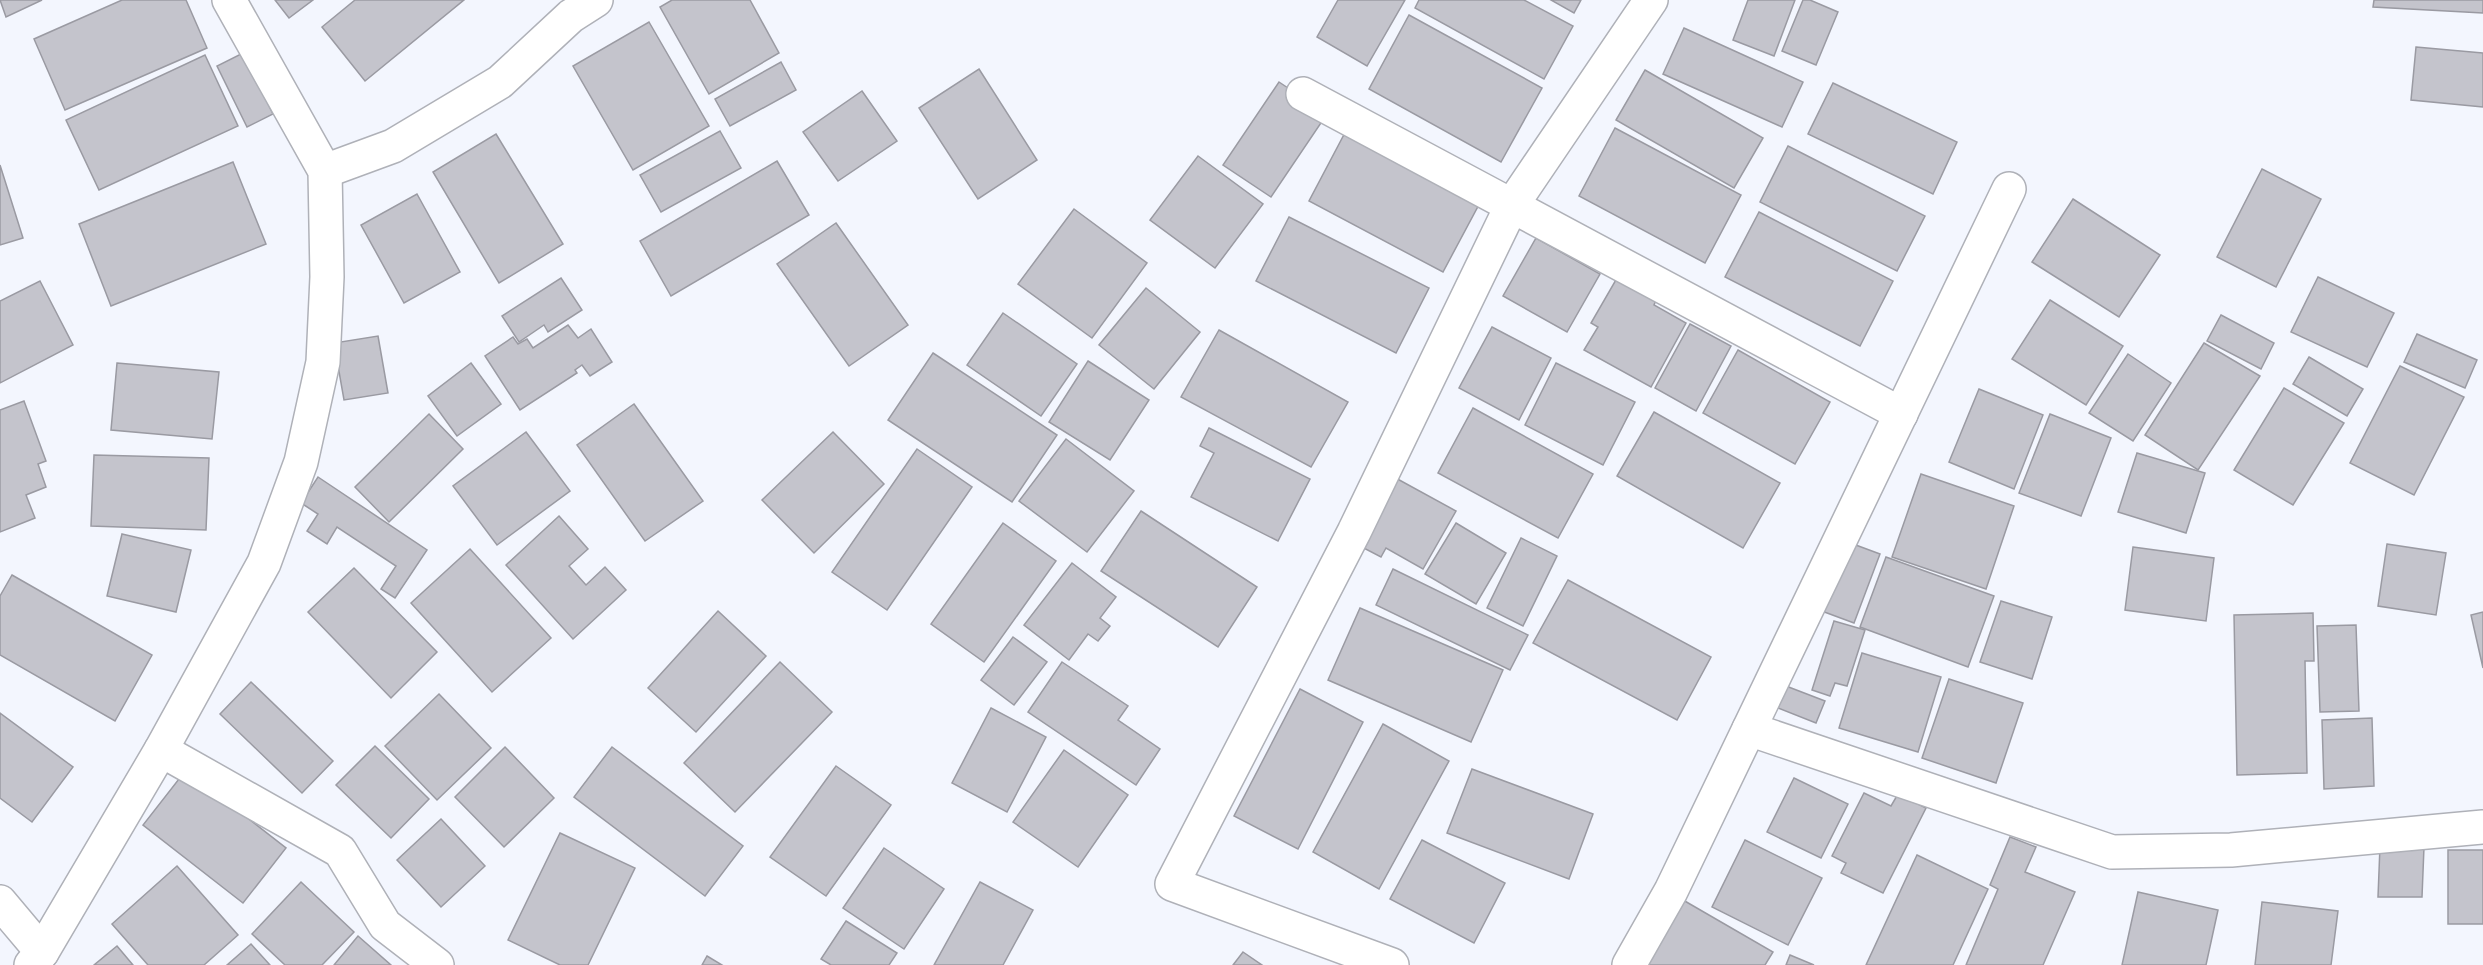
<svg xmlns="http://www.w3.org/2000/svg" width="2483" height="965" font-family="'Libre Baskerville',serif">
<rect width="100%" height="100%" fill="#f3f6fe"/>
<!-- building -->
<g fill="#c4c4cc" stroke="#9a9aa2" stroke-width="1.5">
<path d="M0,0H42L6,17Z"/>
<path d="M122,0H186L207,48L65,110L34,39Z"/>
<path d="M275,0H313L289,18Z"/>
<path d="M355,0H464L365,81L322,27Z"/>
<path d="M672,0H750L779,53L709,94L660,7Z"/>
<path d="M1338,0H1405L1367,66L1317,37Z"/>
<path d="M1419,0H1524L1573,26L1544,79L1415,8Z"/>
<path d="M1551,0H1581L1574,13Z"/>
<path d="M1748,0H1795L1774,56L1733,40Z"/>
<path d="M1803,0H1810L1838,12L1816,65L1782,51Z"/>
<path d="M2374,0H2483V13L2373,7Z"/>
<path d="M1409,15L1542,88L1501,162L1369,89Z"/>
<path d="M649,22L709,126L633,170L573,66Z"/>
<path d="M1684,28L1803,82L1782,127L1663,74Z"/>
<path d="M2416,47L2483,53V107L2411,100Z"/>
<path d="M243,53L273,114L247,127L217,66Z"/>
<path d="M205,55L238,126L99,190L66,120Z"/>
<path d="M781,62L796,90L730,126L715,99Z"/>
<path d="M979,69L1037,160L978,199L919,108Z"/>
<path d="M1645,70L1763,138L1734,188L1616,120Z"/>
<path d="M1279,82L1327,114L1271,197L1223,165Z"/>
<path d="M1833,83L1957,142L1933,194L1808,134Z"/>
<path d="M862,91L897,141L838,181L803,132Z"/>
<path d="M1348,127L1483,197L1443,272L1309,201Z"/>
<path d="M1615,128L1741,195L1705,263L1579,196Z"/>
<path d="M720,131L741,168L661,212L640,175Z"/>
<path d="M496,134L563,244L499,283L433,172Z"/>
<path d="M1788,146L1925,216L1897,271L1760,202Z"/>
<path d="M1198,156L1263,204L1215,268L1150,220Z"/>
<path d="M777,161L809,215L671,296L640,241Z"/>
<path d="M233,162L266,244L111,306L79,224Z"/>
<path d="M0,165L23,238L0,245Z"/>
<path d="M2262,169L2321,199L2276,287L2217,257Z"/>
<path d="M417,194L460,272L404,303L361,225Z"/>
<path d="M2073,199L2160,255L2119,317L2032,262Z"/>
<path d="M1074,209L1147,263L1092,338L1018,284Z"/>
<path d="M1759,212L1893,281L1860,346L1725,277Z"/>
<path d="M1289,217L1429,288L1396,353L1256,281Z"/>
<path d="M836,223L908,325L849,366L777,264Z"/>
<path d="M1536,238L1600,274L1567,332L1503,296Z"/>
<path d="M2318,277L2394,313L2367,367L2291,332Z"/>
<path d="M561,278L582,310L548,332L544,325L519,342L502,316Z"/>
<path d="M1617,278L1656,300L1654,305L1686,323L1651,387L1584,350L1598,327L1591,323Z"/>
<path d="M40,281L73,345L0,383V301Z"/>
<path d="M1146,288L1200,332L1154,389L1099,345Z"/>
<path d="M2050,300L2123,346L2086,405L2012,359Z"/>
<path d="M1003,313L1077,364L1041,416L967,365Z"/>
<path d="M2221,315L2274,343L2261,369L2207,341Z"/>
<path d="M1690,324L1731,346L1696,411L1655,388Z"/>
<path d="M568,325L578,338L591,329L612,362L590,376L582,365L575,370L577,373L520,410L485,356L513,337L518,344L527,339L533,348Z"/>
<path d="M1492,327L1551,358L1519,420L1459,388Z"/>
<path d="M1219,330L1348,402L1311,467L1181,397Z"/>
<path d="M2417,334L2477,360L2465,388L2404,362Z"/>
<path d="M378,336L388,393L344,400L334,343Z"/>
<path d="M2204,343L2260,376L2198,470L2145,435Z"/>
<path d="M1738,350L1830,402L1795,464L1703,413Z"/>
<path d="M933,353L1057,435L1012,502L888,420Z"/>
<path d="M2128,354L2171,383L2133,441L2089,413Z"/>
<path d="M2309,357L2363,389L2347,416L2293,384Z"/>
<path d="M1088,361L1149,400L1110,460L1049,422Z"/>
<path d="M117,363L219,372L212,439L111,430Z"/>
<path d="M471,363L501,404L457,436L428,396Z"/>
<path d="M1556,363L1635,402L1603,465L1525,425Z"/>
<path d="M2400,366L2464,397L2414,495L2350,463Z"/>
<path d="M2284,388L2344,423L2293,505L2234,470Z"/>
<path d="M1979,389L2043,415L2014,489L1949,462Z"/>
<path d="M24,401L46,461L38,464L46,487L26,495L35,518L0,532V410Z"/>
<path d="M634,404L703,501L645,541L577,445Z"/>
<path d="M1473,408L1593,474L1558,538L1438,473Z"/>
<path d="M1654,412L1780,483L1743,548L1617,476Z"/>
<path d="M429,414L463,449L389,522L355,487Z"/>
<path d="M2050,414L2111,438L2081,516L2019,493Z"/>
<path d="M1209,428L1310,479L1278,541L1191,497L1214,453L1200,446Z"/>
<path d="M526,432L570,491L497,545L453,486Z"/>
<path d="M833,432L884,484L814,553L762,500Z"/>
<path d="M1066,439L1134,491L1087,552L1019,501Z"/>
<path d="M917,449L972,487L887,610L832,572Z"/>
<path d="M2137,453L2205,473L2186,533L2118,512Z"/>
<path d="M94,455L209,458L206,530L91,526Z"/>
<path d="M1921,474L2014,506L1986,589L1892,557Z"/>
<path d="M1392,476L1456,511L1423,569L1386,548L1381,557L1354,543Z"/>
<path d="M318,477L427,550L395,598L381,589L396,566L337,527L327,544L307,531L318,514L301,503Z"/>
<path d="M1141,511L1257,587L1218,647L1101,571Z"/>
<path d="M559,516L588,549L569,566L586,585L605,567L626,590L573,639L506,565Z"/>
<path d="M1003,523L1056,561L984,662L931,624Z"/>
<path d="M1456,523L1506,553L1476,604L1425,574Z"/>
<path d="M122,534L191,550L176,612L107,596Z"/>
<path d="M1521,538L1557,556L1523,626L1487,608Z"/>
<path d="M1845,541L1880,554L1854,623L1819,610Z"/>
<path d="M2387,544L2446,553L2436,615L2378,606Z"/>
<path d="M2133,547L2214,558L2206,621L2125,610Z"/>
<path d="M470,549L551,638L492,692L411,603Z"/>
<path d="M1886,557L1994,596L1968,667L1860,627Z"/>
<path d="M1072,563L1116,597L1100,618L1110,626L1098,641L1088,634L1069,660L1024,625Z"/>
<path d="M354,568L437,652L391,698L308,612Z"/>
<path d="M1393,569L1528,635L1510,670L1376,605Z"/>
<path d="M12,575L152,655L115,721L0,655V596Z"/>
<path d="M1568,580L1711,657L1677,720L1533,643Z"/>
<path d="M2001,601L2052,617L2032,679L1980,662Z"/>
<path d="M1360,608L1503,670L1471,742L1328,680Z"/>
<path d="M718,611L766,656L696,732L648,688Z"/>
<path d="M2483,612V668L2471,615Z"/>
<path d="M2313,613L2314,661H2305L2307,773L2237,775L2234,615Z"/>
<path d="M1834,621L1865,630L1847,686L1835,683L1830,696L1812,690Z"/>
<path d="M2356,625L2359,711L2320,712L2317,626Z"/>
<path d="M1013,637L1047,662L1014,705L981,680Z"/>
<path d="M1862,653L1941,677L1918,752L1839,728Z"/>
<path d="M780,662L832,712L735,812L684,763Z"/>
<path d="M1062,662L1128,706L1118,720L1160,749L1136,785L1028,712Z"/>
<path d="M1949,679L2023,703L1996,783L1922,758Z"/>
<path d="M251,682L333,761L302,793L220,714Z"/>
<path d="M1786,686L1825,701L1816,723L1778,708Z"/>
<path d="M1300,689L1363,722L1298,849L1234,816Z"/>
<path d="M439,694L491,748L437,800L385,746Z"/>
<path d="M991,708L1046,737L1007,812L952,783Z"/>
<path d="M0,713L73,767L32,822L0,798Z"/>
<path d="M2372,718L2374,786L2324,789L2322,720Z"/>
<path d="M1383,724L1449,761L1379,889L1313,852Z"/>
<path d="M375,746L429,799L391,838L336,785Z"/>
<path d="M505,747L554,798L504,847L455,797Z"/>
<path d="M612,747L743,846L705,896L574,797Z"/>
<path d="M1064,750L1128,795L1078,867L1013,822Z"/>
<path d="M836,766L891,805L826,896L770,857Z"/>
<path d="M1472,769L1593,814L1569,879L1447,833Z"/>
<path d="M186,770L286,848L243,903L143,825Z"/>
<path d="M1794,778L1848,804L1821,858L1767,832Z"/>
<path d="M1864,793L1891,806L1898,794L1926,808L1883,893L1841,873L1846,863L1832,856Z"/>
<path d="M441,819L485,866L441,907L397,860Z"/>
<path d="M560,833L635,868L588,965H560L508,940Z"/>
<path d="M2010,837L2036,847L2025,872L2075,892L2043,965H1966L1998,889L1990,885Z"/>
<path d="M1422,840L1505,883L1474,943L1390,899Z"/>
<path d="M1745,840L1822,878L1788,945L1712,907Z"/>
<path d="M2380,846L2424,847L2422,897H2378Z"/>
<path d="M884,848L944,889L904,949L843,908Z"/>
<rect x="2448" y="850" width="35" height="74"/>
<path d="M1917,855L1988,889L1953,965H1866Z"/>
<path d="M177,866L238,935L204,965H148L112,924Z"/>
<path d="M301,882L354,932L322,965H285L252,934Z"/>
<path d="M980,882L1033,910L1003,965H934Z"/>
<path d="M2138,892L2218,910L2206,965H2122Z"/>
<path d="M1683,900L1773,952L1765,965H1645Z"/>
<path d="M2262,902L2338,911L2331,965H2255Z"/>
<path d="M846,921L897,953L889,965H831L821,959Z"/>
<path d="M358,936L391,965H334Z"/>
<path d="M251,944L270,965H227Z"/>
<path d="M117,946L133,965H94Z"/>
<path d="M1243,952L1262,965H1233Z"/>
<path d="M1790,955L1814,965H1786Z"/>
<path d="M707,956L722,965H702Z"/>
</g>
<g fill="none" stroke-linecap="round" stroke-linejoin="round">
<!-- street casing -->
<g stroke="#afb1b8" stroke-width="36">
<g id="street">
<path d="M1303,94L1901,414"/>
<path d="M325,171L393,146L500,82L571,16L596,0"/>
<path d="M1749,729L2112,852L2231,850L2483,827"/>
<path d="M161,750L340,851L385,925L437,965"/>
<path d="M0,902L42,952"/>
<path d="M31,965L42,952L161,750L264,563L301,462L323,362L327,277L325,171L229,0"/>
<path d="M1392,965L1172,884L1354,532L1512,205L1651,0"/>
<path d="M1629,965L1671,891L2009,189"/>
</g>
</g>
<!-- street -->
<use href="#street" stroke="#fff" stroke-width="33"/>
</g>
</svg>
